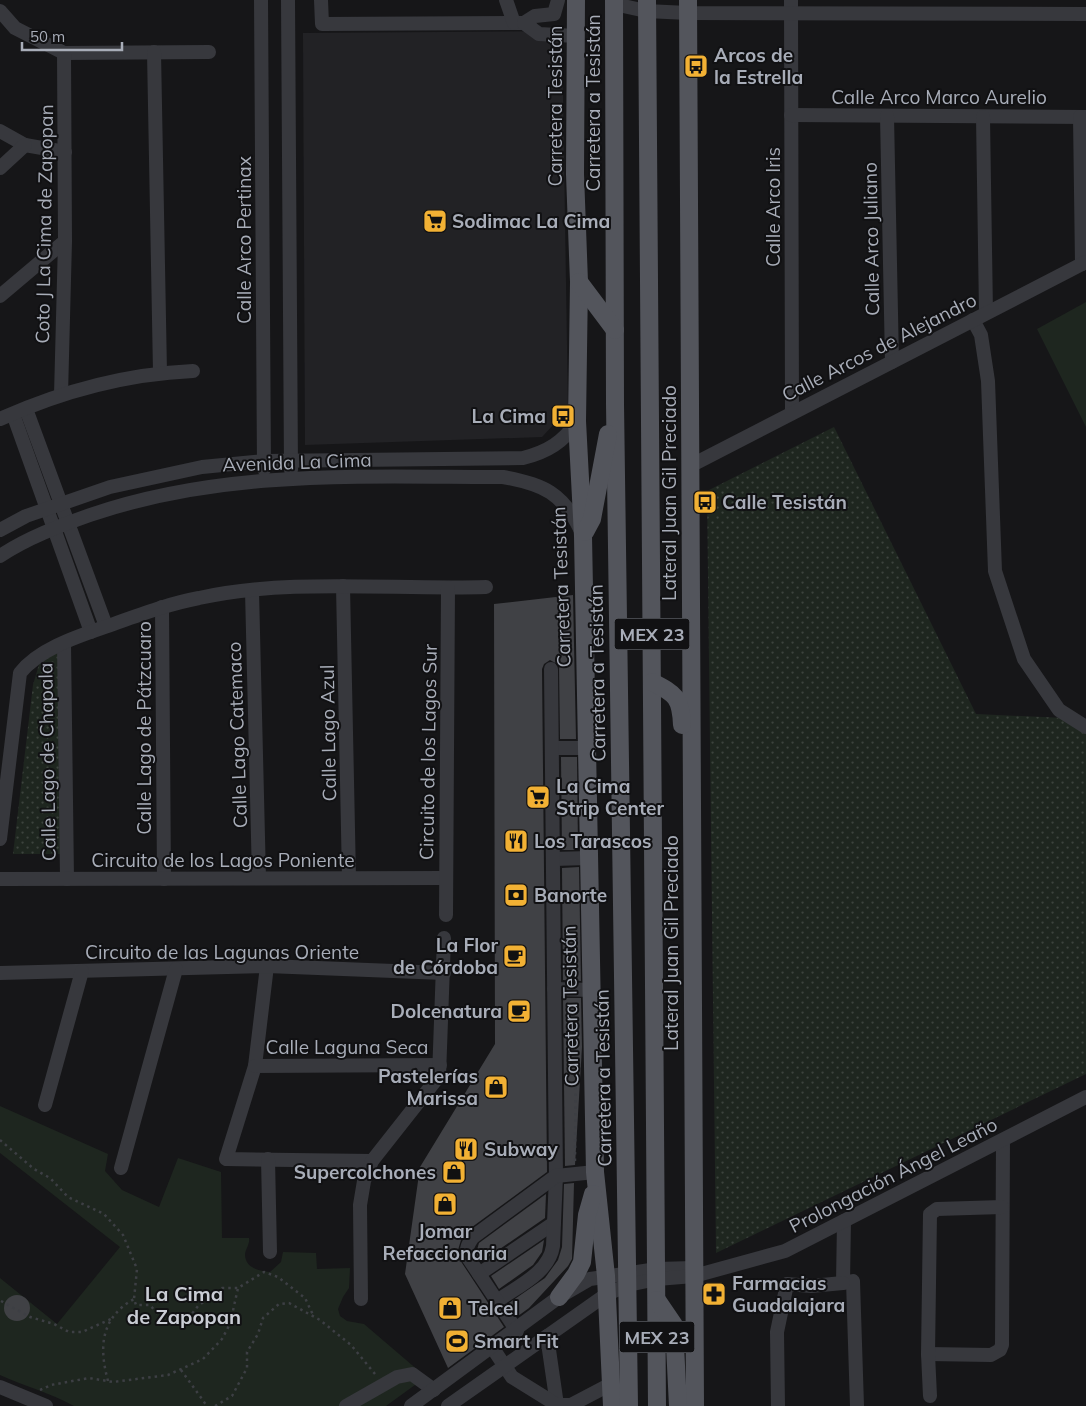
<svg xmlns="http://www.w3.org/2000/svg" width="1086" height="1406" font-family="Mulish,sans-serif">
<defs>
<pattern id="grass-dots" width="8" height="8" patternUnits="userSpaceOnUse" patternTransform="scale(1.25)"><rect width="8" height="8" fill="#1e261f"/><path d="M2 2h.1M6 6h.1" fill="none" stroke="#3c433d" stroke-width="1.8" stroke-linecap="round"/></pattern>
</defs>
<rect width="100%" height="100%" fill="#161618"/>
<!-- built -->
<path fill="#222225" d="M562,31L568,409L542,437L305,445L303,33Z"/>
<!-- grass -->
<g fill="url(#grass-dots)">
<path d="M834,427L976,714L1086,719V1074L716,1253L707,491Z"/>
<path d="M64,643L67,854H13L33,685L40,661Z"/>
</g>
<!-- park -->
<g fill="#1e261f">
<path d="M1086,302V427L1037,329Z"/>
<path d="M0,1106L108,1154L105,1171L122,1190L159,1207L178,1158L221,1172L222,1238H249C250,1244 246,1248 245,1254C245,1268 259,1271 270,1272L281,1262L283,1252L316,1253L317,1269L350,1268L349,1288L343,1297L338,1309L340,1316L347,1321L364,1324L426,1377L386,1406H74C51,1393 24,1386 0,1375V1278L57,1324L120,1247L0,1153Z"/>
</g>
<!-- building -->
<g fill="#404145">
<path d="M573,595L576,739H560L559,665L550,660L544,664L542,669L547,1172L468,1230L461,1240L458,1250L460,1260L504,1327L448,1368L405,1274L420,1167L495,1044L494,604Z"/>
<path d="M561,757H577L578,850H562Z"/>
<path d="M579,867L581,981L563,980L562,868Z"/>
<path d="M563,998H581L582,1047L575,1165L565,1166Z"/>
<path d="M574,1183L572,1259L568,1266L529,1308L518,1316L509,1303L545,1278L558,1260L562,1247L564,1184Z"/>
<path d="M546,1194L545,1218L481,1262L476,1253L479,1243Z"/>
<path d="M544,1240L542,1252L533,1265L499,1289L491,1276Z"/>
<circle cx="17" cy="1308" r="13"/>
</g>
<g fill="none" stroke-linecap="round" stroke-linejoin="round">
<!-- path -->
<g stroke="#3d3f44" stroke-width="2.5" stroke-dasharray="2.5 4" stroke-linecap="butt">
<path d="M0,1140L34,1169L50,1178L68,1197L104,1214L123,1235L137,1269L134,1299L136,1305H150L163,1320L176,1325L187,1320L198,1306L222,1288H238"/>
<path d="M575,1161L576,1039"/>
<path d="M1,1301L30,1317L54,1324L69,1332H82L111,1319"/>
<path d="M181,1370L207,1406"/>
<path d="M108,1381C99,1348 100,1318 134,1299"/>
<path d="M40,1390L51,1385L89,1378L113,1382L168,1375L203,1359L222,1339L230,1324L238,1288L264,1272L278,1277L305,1298L314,1317"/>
<path d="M215,1406L232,1396L247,1368V1352L258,1334L263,1318L279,1304L289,1303L320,1320L351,1345L375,1374"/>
</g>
<!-- minor -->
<g stroke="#37383d" stroke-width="14">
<path d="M261,0L264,469"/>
<path d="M288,0L291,470"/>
<path d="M321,0L322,24L524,23"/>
<path d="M506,0L514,23"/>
<path d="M558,0L554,14L535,16L524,23L539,34L576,36"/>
<path d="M791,0L792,413"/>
<path d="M614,4L646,11L688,13L1086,14"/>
<path d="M0,11L15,28L64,53L209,52"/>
<path d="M154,52L160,372"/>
<path d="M791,115L1086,117"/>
<path d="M887,116L892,362"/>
<path d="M983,117L986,313"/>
<path d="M1080,117L1082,264"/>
<path d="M0,131L25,145L65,152"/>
<path d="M0,168L25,145"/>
<path d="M0,296L65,241"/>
<path d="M973,320L981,335L988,381L995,571L1024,659L1059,710L1086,727"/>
<path d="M61,395L65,241L64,53"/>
<path d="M26,409L106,626"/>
<path d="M13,414L91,632"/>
<path d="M0,419C60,392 127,374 193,371"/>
<path d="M690,466L1086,262"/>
<path d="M0,530L26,516L110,487L202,467L264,461L523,458C547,452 564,442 577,421"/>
<path d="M0,556C27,538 59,526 90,515C224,469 363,477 503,477C543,484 563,493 581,531"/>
<path d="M343,586L349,878"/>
<path d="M252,591L259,878"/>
<path d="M162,607L164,879"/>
<path d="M64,643L67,879"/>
<path d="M552,748H587"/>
<path d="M0,839L20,673C39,649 76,637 105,627C136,616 167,604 199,598C289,578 393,590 486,587"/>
<path d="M553,859L589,858"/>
<path d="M0,879L445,878"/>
<path d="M446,915L448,588"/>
<path d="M267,966L255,1066L226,1159L372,1161"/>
<path d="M0,973L267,966L444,973"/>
<path d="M554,989L591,990"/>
<path d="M255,1066L440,1065"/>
<path d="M45,1105L82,971"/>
<path d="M268,1159L270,1252"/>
<path d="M121,1168L176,969"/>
<path d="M844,1221L843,1283L853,1281L857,1406"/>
<path d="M479,1274L554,1223"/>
<path d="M361,1299L360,1205L364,1181L372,1161L439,1076L444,938"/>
<path d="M497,1301C518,1286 549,1273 553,1246L556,1176L551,669"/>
<path d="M517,1331L467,1256C466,1248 468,1244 473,1237L556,1176L595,1172"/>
<path d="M547,1336L557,1405"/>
<path d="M492,1347L512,1377L557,1405H571L611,1384"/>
<path d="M928,1354L991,1355L1000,1350L1002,1345L1003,1140"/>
<path d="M0,1387L46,1406"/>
<path d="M930,1396L928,1354L930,1214L937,1209L1002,1207"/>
<path d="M346,1406L397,1377L412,1374L434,1390"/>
<path d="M411,1406L559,1297L590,1279L657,1269L693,1268"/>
<path d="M448,1406L607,1294L628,1285L657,1279L694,1276L785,1251L1086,1097"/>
<path d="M778,1406L777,1332L787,1284L811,1286L843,1283"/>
</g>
<!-- major -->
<g stroke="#53555c" stroke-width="18">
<path d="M576,0L575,174L579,282L577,421L583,536L595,1172L606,1276L612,1406"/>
<path d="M614,0L615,404L629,1406"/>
<path d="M647,0L657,1406"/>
<path d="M688,0L695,1406"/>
<path d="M579,282L615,330"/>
<path d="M585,532L592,519L608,434"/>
<path d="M652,682C676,694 681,698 682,725"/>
<path d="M559,1297L576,1274L582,1262L587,1215L593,1194"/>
<path d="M657,1300L674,1325L678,1406"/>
</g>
</g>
<!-- icons -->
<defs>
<g id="bus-square" transform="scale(1.25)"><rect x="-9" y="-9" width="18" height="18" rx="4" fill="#f2b134" stroke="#111113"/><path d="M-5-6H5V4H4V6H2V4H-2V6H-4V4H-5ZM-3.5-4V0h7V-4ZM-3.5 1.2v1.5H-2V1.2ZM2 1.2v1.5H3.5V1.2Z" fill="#111"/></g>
<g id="supermarket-square" transform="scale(1.25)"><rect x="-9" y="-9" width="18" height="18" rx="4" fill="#f2b134" stroke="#111113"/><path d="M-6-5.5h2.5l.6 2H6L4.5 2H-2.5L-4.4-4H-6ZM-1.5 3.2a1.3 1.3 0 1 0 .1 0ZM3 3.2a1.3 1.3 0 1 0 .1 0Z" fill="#111"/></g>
<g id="restaurant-square" transform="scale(1.25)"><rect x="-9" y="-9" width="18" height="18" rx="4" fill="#f2b134" stroke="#111113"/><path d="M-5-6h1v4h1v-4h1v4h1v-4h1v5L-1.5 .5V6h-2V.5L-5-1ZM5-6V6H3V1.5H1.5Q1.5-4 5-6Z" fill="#111"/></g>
<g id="bank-square" transform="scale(1.25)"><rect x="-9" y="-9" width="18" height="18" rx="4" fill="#f2b134" stroke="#111113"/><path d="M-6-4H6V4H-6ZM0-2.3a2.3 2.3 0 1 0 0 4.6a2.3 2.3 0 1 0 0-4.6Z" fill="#111"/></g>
<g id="cafe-square" transform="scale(1.25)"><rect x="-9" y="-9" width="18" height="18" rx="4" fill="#f2b134" stroke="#111113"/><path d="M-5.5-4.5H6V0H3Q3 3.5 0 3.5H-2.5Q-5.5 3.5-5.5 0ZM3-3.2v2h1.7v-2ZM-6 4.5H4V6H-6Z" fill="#111"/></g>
<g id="shop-square" transform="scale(1.25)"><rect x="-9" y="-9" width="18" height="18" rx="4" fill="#f2b134" stroke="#111113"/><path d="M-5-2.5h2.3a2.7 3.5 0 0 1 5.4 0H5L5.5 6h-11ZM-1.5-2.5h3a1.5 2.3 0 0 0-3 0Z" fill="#111"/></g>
<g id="pharmacy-square" transform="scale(1.25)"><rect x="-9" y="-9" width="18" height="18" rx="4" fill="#f2b134" stroke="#111113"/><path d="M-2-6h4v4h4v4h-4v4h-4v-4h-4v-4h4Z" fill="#111"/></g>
<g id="stadium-square" transform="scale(1.25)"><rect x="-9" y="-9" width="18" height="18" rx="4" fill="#f2b134" stroke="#111113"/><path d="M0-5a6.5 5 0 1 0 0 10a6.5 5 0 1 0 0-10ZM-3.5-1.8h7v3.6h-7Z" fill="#111"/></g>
</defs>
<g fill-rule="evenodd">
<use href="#bus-square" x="696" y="66"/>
<use href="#supermarket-square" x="435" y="221"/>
<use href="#bus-square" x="563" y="416"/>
<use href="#bus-square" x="705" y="502"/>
<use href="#supermarket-square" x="538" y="797"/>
<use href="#restaurant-square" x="516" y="841"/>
<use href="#bank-square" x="516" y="895"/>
<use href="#cafe-square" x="515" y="956"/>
<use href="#cafe-square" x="519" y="1011"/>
<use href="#shop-square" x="496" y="1087"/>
<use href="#restaurant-square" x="466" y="1149"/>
<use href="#shop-square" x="454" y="1172"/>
<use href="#shop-square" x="445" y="1204"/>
<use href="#pharmacy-square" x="714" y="1294"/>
<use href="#shop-square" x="450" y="1308"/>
<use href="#stadium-square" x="457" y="1341"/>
</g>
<g text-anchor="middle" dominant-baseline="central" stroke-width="4" stroke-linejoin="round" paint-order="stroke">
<!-- shield labels -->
<g fill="#111113" stroke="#7b7e86" stroke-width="1">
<rect x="614.5" y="618.5" width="75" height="31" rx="4"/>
<rect x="619.5" y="1321.5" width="75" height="31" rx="4"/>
</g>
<g font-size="18" font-weight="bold" fill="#a8adb8">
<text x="652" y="634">MEX 23</text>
<text x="657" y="1337">MEX 23</text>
</g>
<!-- poi labels -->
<g font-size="19" font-weight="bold" fill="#a8adb8" stroke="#111113" text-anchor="start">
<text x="714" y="55">Arcos de<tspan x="714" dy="22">la Estrella</tspan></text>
<text x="452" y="221">Sodimac La Cima</text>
<text x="546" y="416" text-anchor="end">La Cima</text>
<text x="722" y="502">Calle Tesistán</text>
<text x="556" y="786">La Cima<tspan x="556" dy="22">Strip Center</tspan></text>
<text x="534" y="841">Los Tarascos</text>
<text x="534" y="895">Banorte</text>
<text x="498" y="945" text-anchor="end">La Flor<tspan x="498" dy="22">de Córdoba</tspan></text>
<text x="502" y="1011" text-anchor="end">Dolcenatura</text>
<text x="478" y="1076" text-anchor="end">Pastelerías<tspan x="478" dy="22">Marissa</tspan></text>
<text x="484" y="1149">Subway</text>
<text x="436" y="1172" text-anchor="end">Supercolchones</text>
<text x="445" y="1231" text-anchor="middle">Jomar<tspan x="445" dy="22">Refaccionaria</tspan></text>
<text x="732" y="1283">Farmacias<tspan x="732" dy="22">Guadalajara</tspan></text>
<text x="468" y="1308">Telcel</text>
<text x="474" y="1341">Smart Fit</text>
</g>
<!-- street labels -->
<g font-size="19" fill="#a8adb8" stroke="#111113">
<text x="939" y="97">Calle Arco Marco Aurelio</text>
<text transform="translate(593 103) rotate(-90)">Carretera a Tesistán</text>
<text transform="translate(555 106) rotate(-90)">Carretera Tesistán</text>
<text transform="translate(773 207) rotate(-90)">Calle Arco Iris</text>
<text transform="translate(44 224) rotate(-89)">Coto J La Cima de Zapopan</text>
<text transform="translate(871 239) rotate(-91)">Calle Arco Juliano</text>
<text transform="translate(244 240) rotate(-90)">Calle Arco Pertinax</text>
<text transform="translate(879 347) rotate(-27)">Calle Arcos de Alejandro</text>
<text transform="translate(297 462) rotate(-2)">Avenida La Cima</text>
<text transform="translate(669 493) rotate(-90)">Lateral Juan Gil Preciado</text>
<text transform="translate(561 587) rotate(-92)">Carretera Tesistán</text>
<text transform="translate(597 673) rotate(-91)">Carretera a Tesistán</text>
<text transform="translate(144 728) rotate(-90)">Calle Lago de Pátzcuaro</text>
<text transform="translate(328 733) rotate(-91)">Calle Lago Azul</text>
<text transform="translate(237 735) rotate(-92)">Calle Lago Catemaco</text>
<text transform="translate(428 752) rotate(-89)">Circuito de los Lagos Sur</text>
<text transform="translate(47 762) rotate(-91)">Calle Lago de Chapala</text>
<text x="223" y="860">Circuito de los Lagos Poniente</text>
<text transform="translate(671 943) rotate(-90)">Lateral Juan Gil Preciado</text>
<text x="222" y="952">Circuito de las Lagunas Oriente</text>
<text transform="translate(570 1006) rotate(-91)">Carretera Tesistán</text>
<text x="347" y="1047">Calle Laguna Seca</text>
<text transform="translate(603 1078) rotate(-91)">Carretera a Tesistán</text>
<text transform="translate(893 1175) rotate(-27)">Prolongación Ángel Leaño</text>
</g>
<!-- neighbourhood labels -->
<g font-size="20" font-weight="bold" fill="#c9ccd4" stroke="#111113">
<text x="184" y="1293">La Cima<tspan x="184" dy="23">de Zapopan</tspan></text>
</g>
</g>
<!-- scale -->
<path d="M22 42v8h100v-8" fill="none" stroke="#a8adb8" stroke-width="2.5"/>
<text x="30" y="42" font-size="15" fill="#a8adb8" stroke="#111113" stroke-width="4" paint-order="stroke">50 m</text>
</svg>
